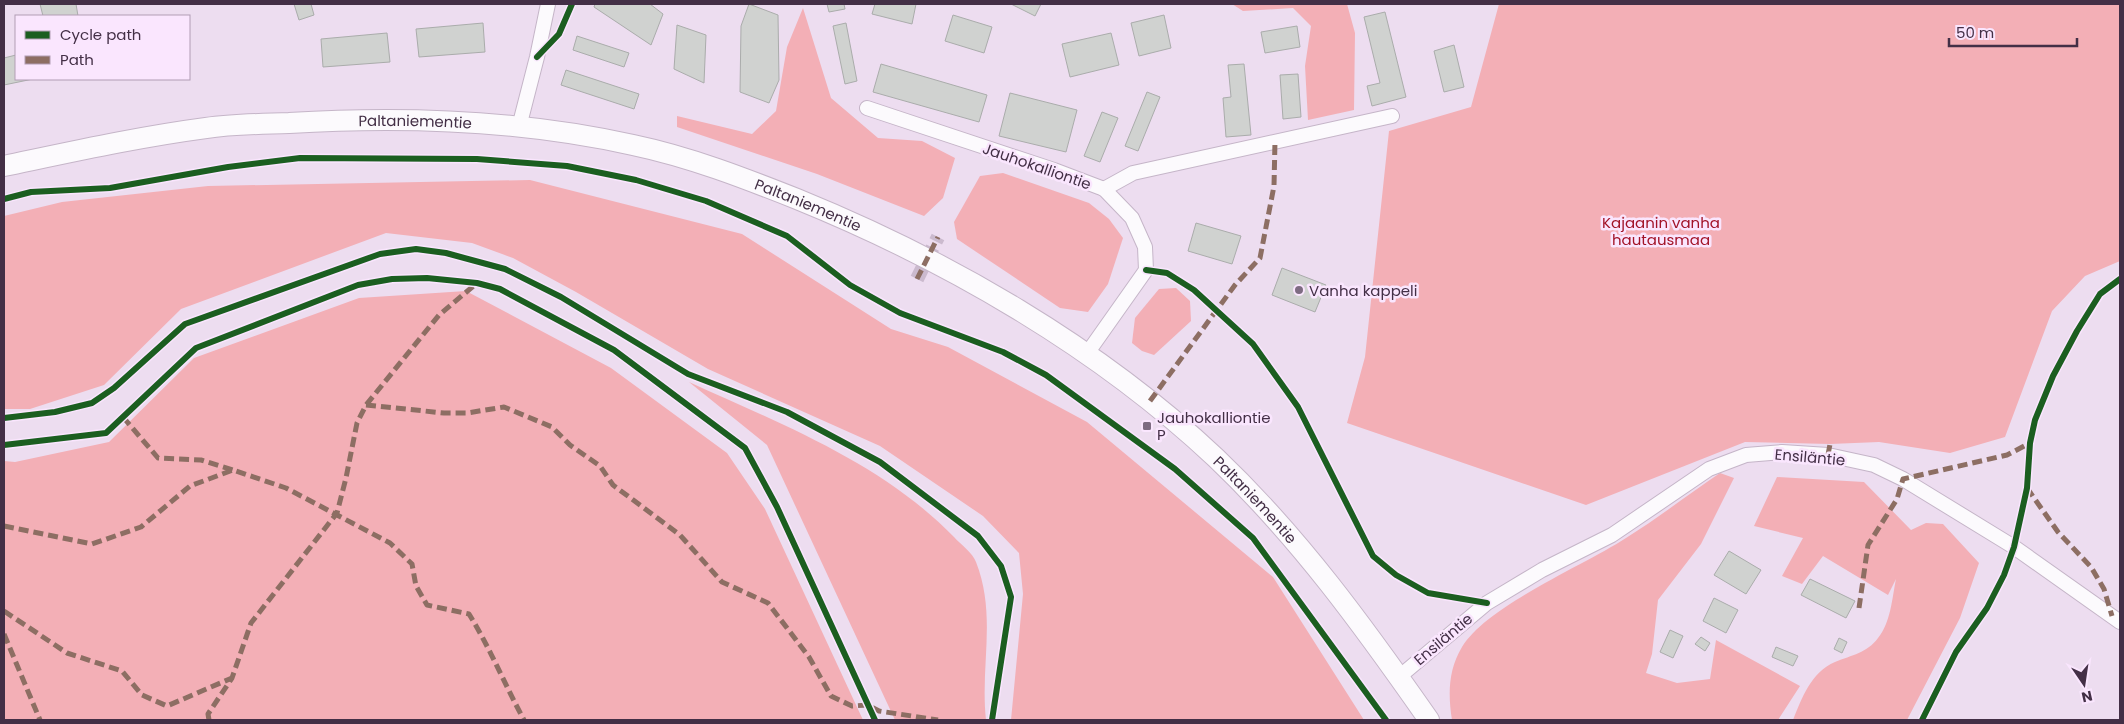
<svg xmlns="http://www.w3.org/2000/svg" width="2124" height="724" font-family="Poppins,sans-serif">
<rect width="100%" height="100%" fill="#edddf0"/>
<!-- green -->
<g fill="#f3afb6">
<path d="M1232,4H1347L1355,33L1354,110L1308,120L1305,66L1311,26L1293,8L1243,11Z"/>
<path d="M1499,4H2120V261L2085,276L2052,311L2005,437L1950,453L1879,442L1830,444L1745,442L1586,505L1347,423L1365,357L1389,131L1471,107Z"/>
<path d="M803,8L831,98L878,138L922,141L955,158L943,198L924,216L817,174L677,127V116L752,134L776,111L787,47Z"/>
<path d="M1003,173L1089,203L1109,219L1123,238L1108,284L1088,312L1060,308L957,239L954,222L980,176Z"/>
<path d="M530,180L742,234L891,329L948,347L1087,422L1273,577L1364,720H1011L1023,594L1019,553L983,516L880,446L708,369L576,292L513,258L472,243L386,233L181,309L104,385L30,409H4V216L62,202L208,186Z"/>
<path d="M1176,288L1190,301L1191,321L1154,355L1142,351L1132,343L1135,318L1159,289Z"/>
<path d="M466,291L611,368L727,453L765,509L863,720H4V461L15,462L109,442L194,358L359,298Z"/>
<path d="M689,382C781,424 882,463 954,537C960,544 973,553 976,562C997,616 980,665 986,720H895L767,445Z"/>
<path d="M1720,473L1734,478L1701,544L1658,600L1652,654L1646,673L1677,683L1710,679L1716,640L1800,686L1778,720H1452C1448,695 1448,670 1462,647C1488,605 1583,566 1626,538C1658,518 1689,494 1720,473Z"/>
<path d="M1777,477L1864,482L1911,530L1926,523L1943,524L1979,563L1960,618L1907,720H1793C1802,698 1811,672 1835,662C1852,655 1867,653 1878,638C1891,622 1892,598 1896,579L1888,595L1823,556L1802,584L1782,576L1803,538L1754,526Z"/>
</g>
<!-- building -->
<g fill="#d0d2d0" stroke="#aaacab">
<path d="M40,4H76L78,16H43Z"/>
<path d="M294,4H311L314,15L299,20Z"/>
<path d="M595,4H650L663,14L651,45L594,7Z"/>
<path d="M749,4L778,15L779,80L769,103L740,92L741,26Z"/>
<path d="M827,4H844L845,9L829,12Z"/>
<path d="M875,4H916L912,24L872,14Z"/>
<path d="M1011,4H1041L1035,16Z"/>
<path d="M1385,12L1406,97L1372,106L1367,86L1380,83L1364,17Z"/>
<path d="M953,15L992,27L984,53L945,41Z"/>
<path d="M1164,15L1171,48L1139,56L1131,23Z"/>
<path d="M483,23L485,52L419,57L416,29Z"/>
<path d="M846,23L857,81L845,84L833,26Z"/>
<path d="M677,25L706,35L704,83L674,69Z"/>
<path d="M1297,26L1300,47L1265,53L1261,32Z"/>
<path d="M387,33L390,62L323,67L321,39Z"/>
<path d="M1111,33L1119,65L1070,77L1062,44Z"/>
<path d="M577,36L629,53L624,67L573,50Z"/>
<path d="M1454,45L1464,87L1444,92L1434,51Z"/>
<path d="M16,55V79H33L4,85V58Z"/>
<path d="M881,64L987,95L979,122L873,92Z"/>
<path d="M1244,64L1251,135L1226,137L1223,98L1231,97L1228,65Z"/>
<path d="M566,70L639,94L634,109L561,85Z"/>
<path d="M1298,74L1301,117L1283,119L1280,75Z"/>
<path d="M1147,92L1160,97L1138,151L1125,146Z"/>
<path d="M1010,93L1077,110L1066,152L999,136Z"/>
<path d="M1102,112L1118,118L1100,162L1084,156Z"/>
<path d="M1196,223L1241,236L1232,264L1188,251Z"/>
<path d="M1282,268L1326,285L1315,312L1272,295Z"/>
<path d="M1729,551L1761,570L1746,594L1714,575Z"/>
<path d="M1810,579L1855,601L1846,618L1801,595Z"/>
<path d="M1714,598L1738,610L1726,633L1703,621Z"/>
<path d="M1670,630L1683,636L1673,658L1660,652Z"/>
<path d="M1701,637L1710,643L1705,651L1695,644Z"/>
<path d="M1839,638L1847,642L1842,653L1834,649Z"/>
<path d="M1776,647L1798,656L1793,666L1772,657Z"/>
</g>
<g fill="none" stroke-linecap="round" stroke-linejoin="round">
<!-- street-tunnel -->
<path stroke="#cbbace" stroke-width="14" stroke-dasharray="14 7" stroke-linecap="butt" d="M917,279L938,237"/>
<!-- street casing -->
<g stroke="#c5b5c8" stroke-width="16">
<g id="street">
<path d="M867,108L1054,170L1104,189L1132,218L1145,247L1146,270L1086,355"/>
<path d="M519,127L537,57L548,4"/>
<path d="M1104,189L1133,173L1392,116"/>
<path d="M1399,677L1487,603L1542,570L1612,535L1709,469L1746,455L1782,452L1828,455L1874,465L1903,479L2014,547L2120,622"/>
</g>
</g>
<!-- secondary casing -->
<g stroke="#c5b5c8" stroke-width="22">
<g id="secondary">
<path id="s1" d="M4,166C71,152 138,137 206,128C233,124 261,124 289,123C403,116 521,120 633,145C690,157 744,178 797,199C947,260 1098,347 1216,458C1299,537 1364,627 1429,720"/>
</g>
</g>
<!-- street -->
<use href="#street" stroke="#fcfafd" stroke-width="14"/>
<!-- secondary -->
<use href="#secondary" stroke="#fcfafd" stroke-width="20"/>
<!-- quiet -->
<g stroke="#8d6e63" stroke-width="5" stroke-dasharray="10 5" stroke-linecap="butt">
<path d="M917,279L938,237"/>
<path d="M1150,401L1235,285L1260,258L1274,186L1275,141"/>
<path d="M366,405L444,413H467L504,407L552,427L570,445L600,466L613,485L680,535L722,582L768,603L809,657L831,696L852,706L868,705L879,711L938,720"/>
<path d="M123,417L158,458L201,460L233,470"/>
<path d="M1828,455L1830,444"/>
<path d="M2027,488L2058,532L2091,567L2104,589L2112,616"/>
<path d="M4,526L92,544L141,527L190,486L233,470L286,488L390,543L412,564L416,586L427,605L469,614C490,648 505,685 524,720"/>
<path d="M1859,608L1868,545L1897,499L1903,479L2007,455L2030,443"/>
<path d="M4,611L67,653L122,671L142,695L167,706L232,678"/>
<path d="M4,634L40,720"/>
<path d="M209,720L208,714L232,678L251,623L337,513L346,478L357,423L366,405L439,315L477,283"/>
</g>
<!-- cycleway casing -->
<g stroke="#fae6fe" stroke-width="9">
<g id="cycleway">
<path d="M537,57L559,34L572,4"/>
<path d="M4,199L31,192L110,188L228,167L300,158L477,159L567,166L636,180L706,201L787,236L850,285L900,313L1003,352L1046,375L1175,469L1253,538L1386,720"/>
<path d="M1146,270L1167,273L1194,290L1253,344L1298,407L1373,556L1396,575L1428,593L1487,603"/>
<path d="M4,418L55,412L92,403L114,388L185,324L380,254L416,249L446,253L505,269L561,297L688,374L787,412L880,462L978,536L1001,566L1011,597L992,720"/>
<path d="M4,445L106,433L196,348L358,285L392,279L427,278L477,283L500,289L614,350L745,448L777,507L875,720"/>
<path d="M1922,720L1956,652L1987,608L2004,575L2014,547L2027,488L2030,443L2035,420L2053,376L2077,331L2100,294L2120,279"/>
</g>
</g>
<!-- cycleway -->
<use href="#cycleway" stroke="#1b5e20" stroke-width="6"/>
</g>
<!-- markers -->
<g fill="#7e6c82" stroke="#fae6fe" stroke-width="2">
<circle cx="1299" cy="290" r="5"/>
<rect x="1142" y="421" width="10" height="10" rx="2.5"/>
</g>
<g text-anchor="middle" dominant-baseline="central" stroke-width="5" stroke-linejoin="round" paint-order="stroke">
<!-- street labels -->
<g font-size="15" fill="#432f46" stroke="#fae6fe">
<text stroke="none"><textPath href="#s1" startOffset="415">Paltaniementie</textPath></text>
<text transform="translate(1037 166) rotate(19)">Jauhokalliontie</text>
<text stroke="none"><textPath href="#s1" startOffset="820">Paltaniementie</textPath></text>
<text transform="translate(1810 457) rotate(5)">Ensiläntie</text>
<text stroke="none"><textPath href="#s1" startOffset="1360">Paltaniementie</textPath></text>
<text transform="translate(1443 639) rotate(-40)">Ensiläntie</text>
</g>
<!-- park labels -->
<g font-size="15" fill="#a21328" stroke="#fae6fe">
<text x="1661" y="222">Kajaanin vanha<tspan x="1661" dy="17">hautausmaa</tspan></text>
</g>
<!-- poi labels -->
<g font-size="15" fill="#432f46" stroke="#fae6fe" text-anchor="start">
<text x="1309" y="290">Vanha kappeli</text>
<text x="1157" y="417">Jauhokalliontie<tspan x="1157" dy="17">P</tspan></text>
</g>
</g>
<!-- border -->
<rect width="2124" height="724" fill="none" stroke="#432f46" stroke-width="10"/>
<!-- legend -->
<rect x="15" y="15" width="175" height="65" fill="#fae6fe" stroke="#b19db4"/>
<rect x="25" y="31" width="25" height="8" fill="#1b5e20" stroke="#b19db4"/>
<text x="60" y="40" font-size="15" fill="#432f46">Cycle path</text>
<rect x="25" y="56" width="25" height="8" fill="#8d6e63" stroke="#b19db4"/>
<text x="60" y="65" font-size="15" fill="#432f46">Path</text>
<!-- north arrow -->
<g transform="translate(2084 684) rotate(167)" stroke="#fae6fe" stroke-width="4" paint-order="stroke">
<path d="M0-4L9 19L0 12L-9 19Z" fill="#432f46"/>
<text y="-8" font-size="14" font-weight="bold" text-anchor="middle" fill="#432f46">N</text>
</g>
<!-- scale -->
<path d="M1949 38v8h128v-8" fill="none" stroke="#432f46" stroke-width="2.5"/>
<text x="1956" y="38" font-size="15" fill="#432f46" stroke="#fae6fe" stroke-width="4" paint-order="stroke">50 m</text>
</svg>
